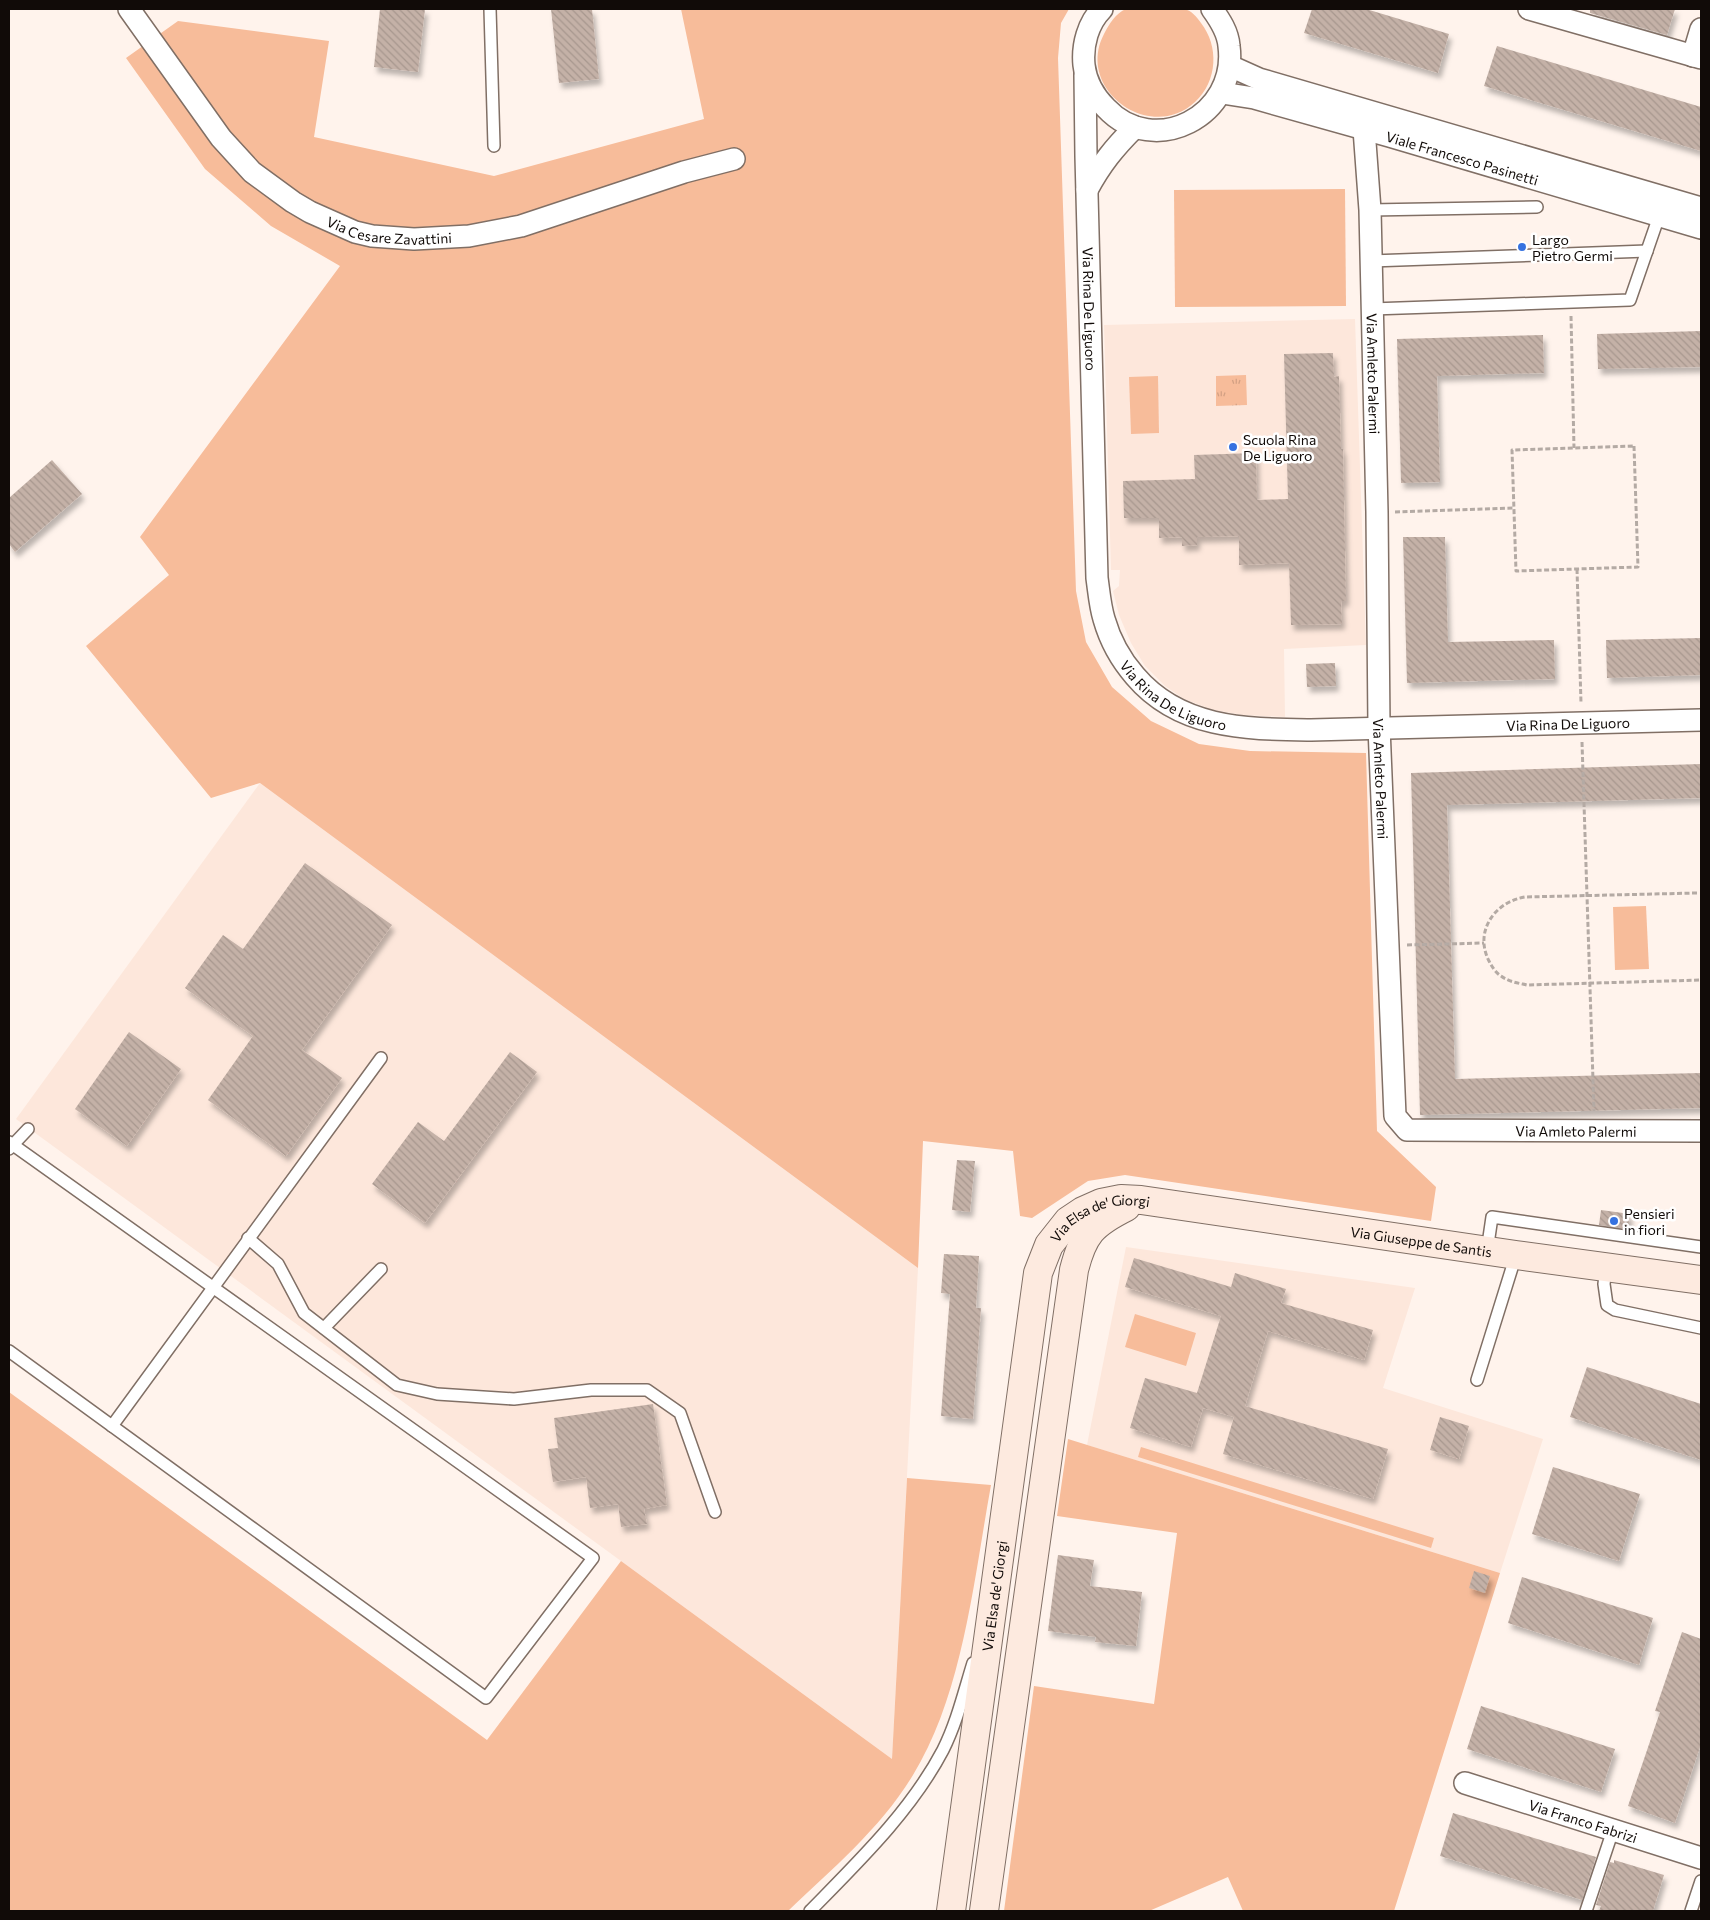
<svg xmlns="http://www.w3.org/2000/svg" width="1710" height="1920" font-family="Commissioner,sans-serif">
<defs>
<pattern id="park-tufts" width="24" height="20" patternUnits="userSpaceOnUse" patternTransform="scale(1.25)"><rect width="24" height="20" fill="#f7bc9a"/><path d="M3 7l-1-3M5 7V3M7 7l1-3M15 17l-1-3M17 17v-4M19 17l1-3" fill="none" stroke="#d3a083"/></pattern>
<pattern id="building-back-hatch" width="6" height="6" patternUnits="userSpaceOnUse" patternTransform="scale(1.25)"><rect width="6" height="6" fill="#c4b1a7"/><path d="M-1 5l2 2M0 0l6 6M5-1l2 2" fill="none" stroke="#a7978e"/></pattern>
<filter id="shadow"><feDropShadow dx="3" dy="5.5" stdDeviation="2.5" flood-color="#0004"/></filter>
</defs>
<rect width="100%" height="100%" fill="#fff3ec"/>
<!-- built -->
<g fill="#fde7db">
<path d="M1355,319L1366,645L1284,649L1285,717L1243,715L1213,710L1184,699L1165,686L1145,666L1131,643L1119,615L1113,591L1119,586L1120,570H1111L1104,325Z"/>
<path d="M260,783L918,1268L892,1759L16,1119Z"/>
<path d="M1126,1247L1415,1288L1383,1388L1543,1439L1500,1573L1087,1445Z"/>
</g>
<!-- grass -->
<g fill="#f7bc9a">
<path d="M681,9H1069L1061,23L1058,58L1076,591L1086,642L1112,687L1151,721L1199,744L1250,751L1366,753L1377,1131L1436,1187L1431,1221L1125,1175L1088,1181L1032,1218L1020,1216L1013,1151L923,1141L918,1268L260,783L211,798L86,646L169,575L140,537L340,266L271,226L205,169L126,58L178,21L329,41L314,137L494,176L704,119Z"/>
<path d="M1126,9C1143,9 1168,6 1184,9C1191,10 1197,17 1201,23C1219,46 1218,81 1195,102C1150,144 1075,89 1104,34C1109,24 1116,13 1126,9Z"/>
<path d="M1345,189L1346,306L1175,307L1174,190Z"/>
<path d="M1158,376L1159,433L1131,434L1129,377Z"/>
<path d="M1646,906L1649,969L1615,970L1613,907Z"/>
<path d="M1135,1314L1196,1333L1186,1366L1125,1347Z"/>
<path d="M9,1392L487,1740L621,1561L892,1759L907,1478L991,1485C974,1578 963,1694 913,1775C881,1828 832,1869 788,1911H9Z"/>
<path d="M1068,1439L1500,1573L1394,1911H1243L1228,1877L1149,1911H1004L1034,1686L1154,1704L1177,1533L1057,1516Z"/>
<path d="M1141,1447L1434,1538L1431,1548L1138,1457Z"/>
</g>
<!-- park -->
<path fill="url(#park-tufts)" d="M1246,375L1247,405L1216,406V376Z"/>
<!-- building -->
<g fill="url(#building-back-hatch)" filter="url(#shadow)">
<path d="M380,9H425L418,72L374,67Z"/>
<path d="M551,9H592L599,79L559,83Z"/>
<path d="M1312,9H1366L1449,34L1438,73L1304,33Z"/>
<path d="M1590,9H1675L1667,35L1590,13Z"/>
<path d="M1497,46L1701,107V151L1484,86Z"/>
<path d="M1701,331V367L1598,369L1597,334Z"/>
<path d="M1543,335L1544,373L1437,376L1440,482L1401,483L1397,339Z"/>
<path d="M1333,353L1334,377L1339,376L1341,449H1343L1346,601H1341L1342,624L1291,625L1289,563L1239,565V536L1197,537V545L1182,546V537L1159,538V518H1124L1123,481L1195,479L1194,455L1256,453L1257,500L1288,499L1284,354Z"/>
<path d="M52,460L82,494L15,552L9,544V498Z"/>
<path d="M1403,537H1445L1448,642L1554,640L1555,679L1407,683Z"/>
<path d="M1701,638V675L1607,678L1606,640Z"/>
<path d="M1335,663L1336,686L1307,687L1306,664Z"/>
<path d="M1701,764V798L1447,805L1455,1079L1701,1073V1108L1420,1115L1411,773Z"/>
<path d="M305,863L392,925L302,1050L342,1078L286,1156L208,1100L253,1036L185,988L223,935L243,949Z"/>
<path d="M129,1032L181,1069L127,1146L75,1109Z"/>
<path d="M510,1052L537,1072L425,1223L372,1184L418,1122L444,1141Z"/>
<path d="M957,1160L975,1161L970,1212L952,1210Z"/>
<path d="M1601,1210L1630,1214L1628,1229L1599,1225Z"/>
<path d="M944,1254L979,1256L976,1308H981L973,1419L941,1416L950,1294L941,1293Z"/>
<path d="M1134,1258L1231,1287L1235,1273L1286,1289L1281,1303L1373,1330L1364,1360L1268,1331L1245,1406L1388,1449L1373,1499L1223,1454L1234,1417L1203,1408L1191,1447L1130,1428L1145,1378L1197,1393L1221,1316L1125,1287Z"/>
<path d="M1587,1367L1701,1404V1460L1570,1417Z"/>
<path d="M653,1404L667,1505L644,1509L647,1524L621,1527L618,1504L590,1508L586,1477L553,1482L548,1449L558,1448L554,1418Z"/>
<path d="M1440,1417L1469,1426L1459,1459L1430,1450Z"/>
<path d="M1553,1467L1640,1494L1619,1561L1532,1534Z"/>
<path d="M1058,1555L1094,1560L1090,1586L1142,1592L1136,1646L1095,1642L1096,1637L1048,1631Z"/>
<path d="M1474,1571L1490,1576L1485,1593L1469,1588Z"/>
<path d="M1522,1577L1653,1618L1639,1665L1508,1623Z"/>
<path d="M1682,1632L1701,1639V1744L1675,1823L1628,1806L1660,1712L1655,1711Z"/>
<path d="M1481,1706L1615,1749L1601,1792L1467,1749Z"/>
<path d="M1453,1813L1596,1857L1582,1900L1440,1856Z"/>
<path d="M1614,1860L1664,1875L1653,1911H1599L1601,1906L1596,1905L1610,1862L1614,1863Z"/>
</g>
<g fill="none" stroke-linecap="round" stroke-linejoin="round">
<!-- service casing -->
<g stroke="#806f65" stroke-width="14">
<g id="service">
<path d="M490,9L494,146"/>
<path d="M1370,210L1537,207"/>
<path d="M1371,261L1647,251"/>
<path d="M1372,309L1630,300L1659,216"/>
<path d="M9,1142L593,1558L486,1698L9,1351"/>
<path d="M9,1149L28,1129"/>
<path d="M248,1238L278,1264L304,1313L397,1385L437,1394L514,1399L591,1390H647L680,1413L715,1512"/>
<path d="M1487,1251L1492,1217L1701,1247"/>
<path d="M1606,1268L1604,1284L1607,1305L1615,1310L1701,1328"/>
<path d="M324,1328L381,1269"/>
<path d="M1477,1380L1516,1255"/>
<path d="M112,1426L381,1058"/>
<path d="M810,1911C858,1862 911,1811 943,1750C957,1722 964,1692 973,1663"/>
<path d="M1586,1911L1613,1830"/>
<path d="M1691,1911L1701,1881"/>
</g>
</g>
<!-- minor casing -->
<g stroke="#806f65" stroke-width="24">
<g id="minor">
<path id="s1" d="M129,9L221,138L252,172L293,202L310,212L355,232L372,236L414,239L469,236L521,226L684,172L734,159"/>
<path d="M1102,9C1088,23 1082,45 1084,65C1086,82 1094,96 1106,108C1154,159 1238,116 1229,46C1228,32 1220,20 1212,9"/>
<path d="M1529,9L1701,58"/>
<path d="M1693,56L1701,29"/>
<path d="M1230,66L1259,79L1701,208"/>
<path id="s2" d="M1085,75L1086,156L1097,578C1099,592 1100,606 1104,619C1110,640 1121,660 1135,676C1180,729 1246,729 1311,730L1701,720"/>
<path id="s3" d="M1222,93L1254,98L1389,136L1701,228"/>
<path id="s4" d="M1364,129L1370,210L1377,512L1379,727L1395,1116L1407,1130L1701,1131"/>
<path d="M1087,190C1101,164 1114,148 1135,127"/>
<path id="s5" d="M1465,1783L1701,1858"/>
</g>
</g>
<!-- secondary casing -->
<g stroke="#806f65" stroke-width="30">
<g id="secondary">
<path id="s6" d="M951,1911L1038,1273L1049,1245L1068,1221L1083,1211L1101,1203L1121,1199L1141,1200L1516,1255L1701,1280"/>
<path d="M984,1911L1074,1270C1083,1234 1092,1224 1126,1207"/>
</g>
</g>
<!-- path -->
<g stroke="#b4aaa4" stroke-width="3" stroke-dasharray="5 2.5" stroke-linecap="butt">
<path d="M1571,316L1574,448"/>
<path d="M1634,446L1638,567L1516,571L1512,450Z"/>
<path d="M1395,512L1514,508"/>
<path d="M1577,569L1581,703"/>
<path d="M1582,742L1594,1111"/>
<path d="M1697,893L1525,897C1494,902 1474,932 1489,961C1492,967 1496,973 1501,976C1509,982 1518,983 1527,985L1701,980"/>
<path d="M1407,945L1484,943"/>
</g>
<!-- service -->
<use href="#service" stroke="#fff" stroke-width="11"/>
<!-- minor -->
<use href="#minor" stroke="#fff" stroke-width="21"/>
<!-- secondary -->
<use href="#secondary" stroke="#fdeadf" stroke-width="28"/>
</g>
<!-- markers -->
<g fill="#3672e0" stroke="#fff" stroke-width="2">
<circle cx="1522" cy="247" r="5"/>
<circle cx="1233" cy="447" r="5"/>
<circle cx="1614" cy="1221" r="5"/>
</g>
<g text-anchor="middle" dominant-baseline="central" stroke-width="5" stroke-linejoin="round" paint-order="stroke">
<!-- street labels -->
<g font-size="14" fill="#110b08" stroke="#fff">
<text stroke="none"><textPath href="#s3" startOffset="249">Viale Francesco Pasinetti</textPath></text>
<text stroke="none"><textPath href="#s1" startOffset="358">Via Cesare Zavattini</textPath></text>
<text stroke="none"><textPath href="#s2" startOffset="234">Via Rina De Liguoro</textPath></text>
<text stroke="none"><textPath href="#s4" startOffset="245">Via Amleto Palermi</textPath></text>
<text stroke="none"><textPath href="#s2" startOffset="654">Via Rina De Liguoro</textPath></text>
<text stroke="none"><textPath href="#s2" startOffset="1058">Via Rina De Liguoro</textPath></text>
<text stroke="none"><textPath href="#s4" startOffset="650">Via Amleto Palermi</textPath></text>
<text stroke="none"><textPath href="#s4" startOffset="1175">Via Amleto Palermi</textPath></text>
<text stroke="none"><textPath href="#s6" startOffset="736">Via Elsa de' Giorgi</textPath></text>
<text stroke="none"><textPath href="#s6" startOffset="1066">Via Giuseppe de Santis</textPath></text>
<text stroke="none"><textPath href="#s6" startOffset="318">Via Elsa de' Giorgi</textPath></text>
<text stroke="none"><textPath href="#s5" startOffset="124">Via Franco Fabrizi</textPath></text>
</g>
<!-- poi labels -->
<g font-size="14" fill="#110b08" stroke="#fff" text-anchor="start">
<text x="1532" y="239">Largo<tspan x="1532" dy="16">Pietro Germi</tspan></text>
<text x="1243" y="439">Scuola Rina<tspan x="1243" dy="16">De Liguoro</tspan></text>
<text x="1624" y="1213">Pensieri<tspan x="1624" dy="16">in fiori</tspan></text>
</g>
</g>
<!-- border -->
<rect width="1710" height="1920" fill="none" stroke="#110b08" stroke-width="20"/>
</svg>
